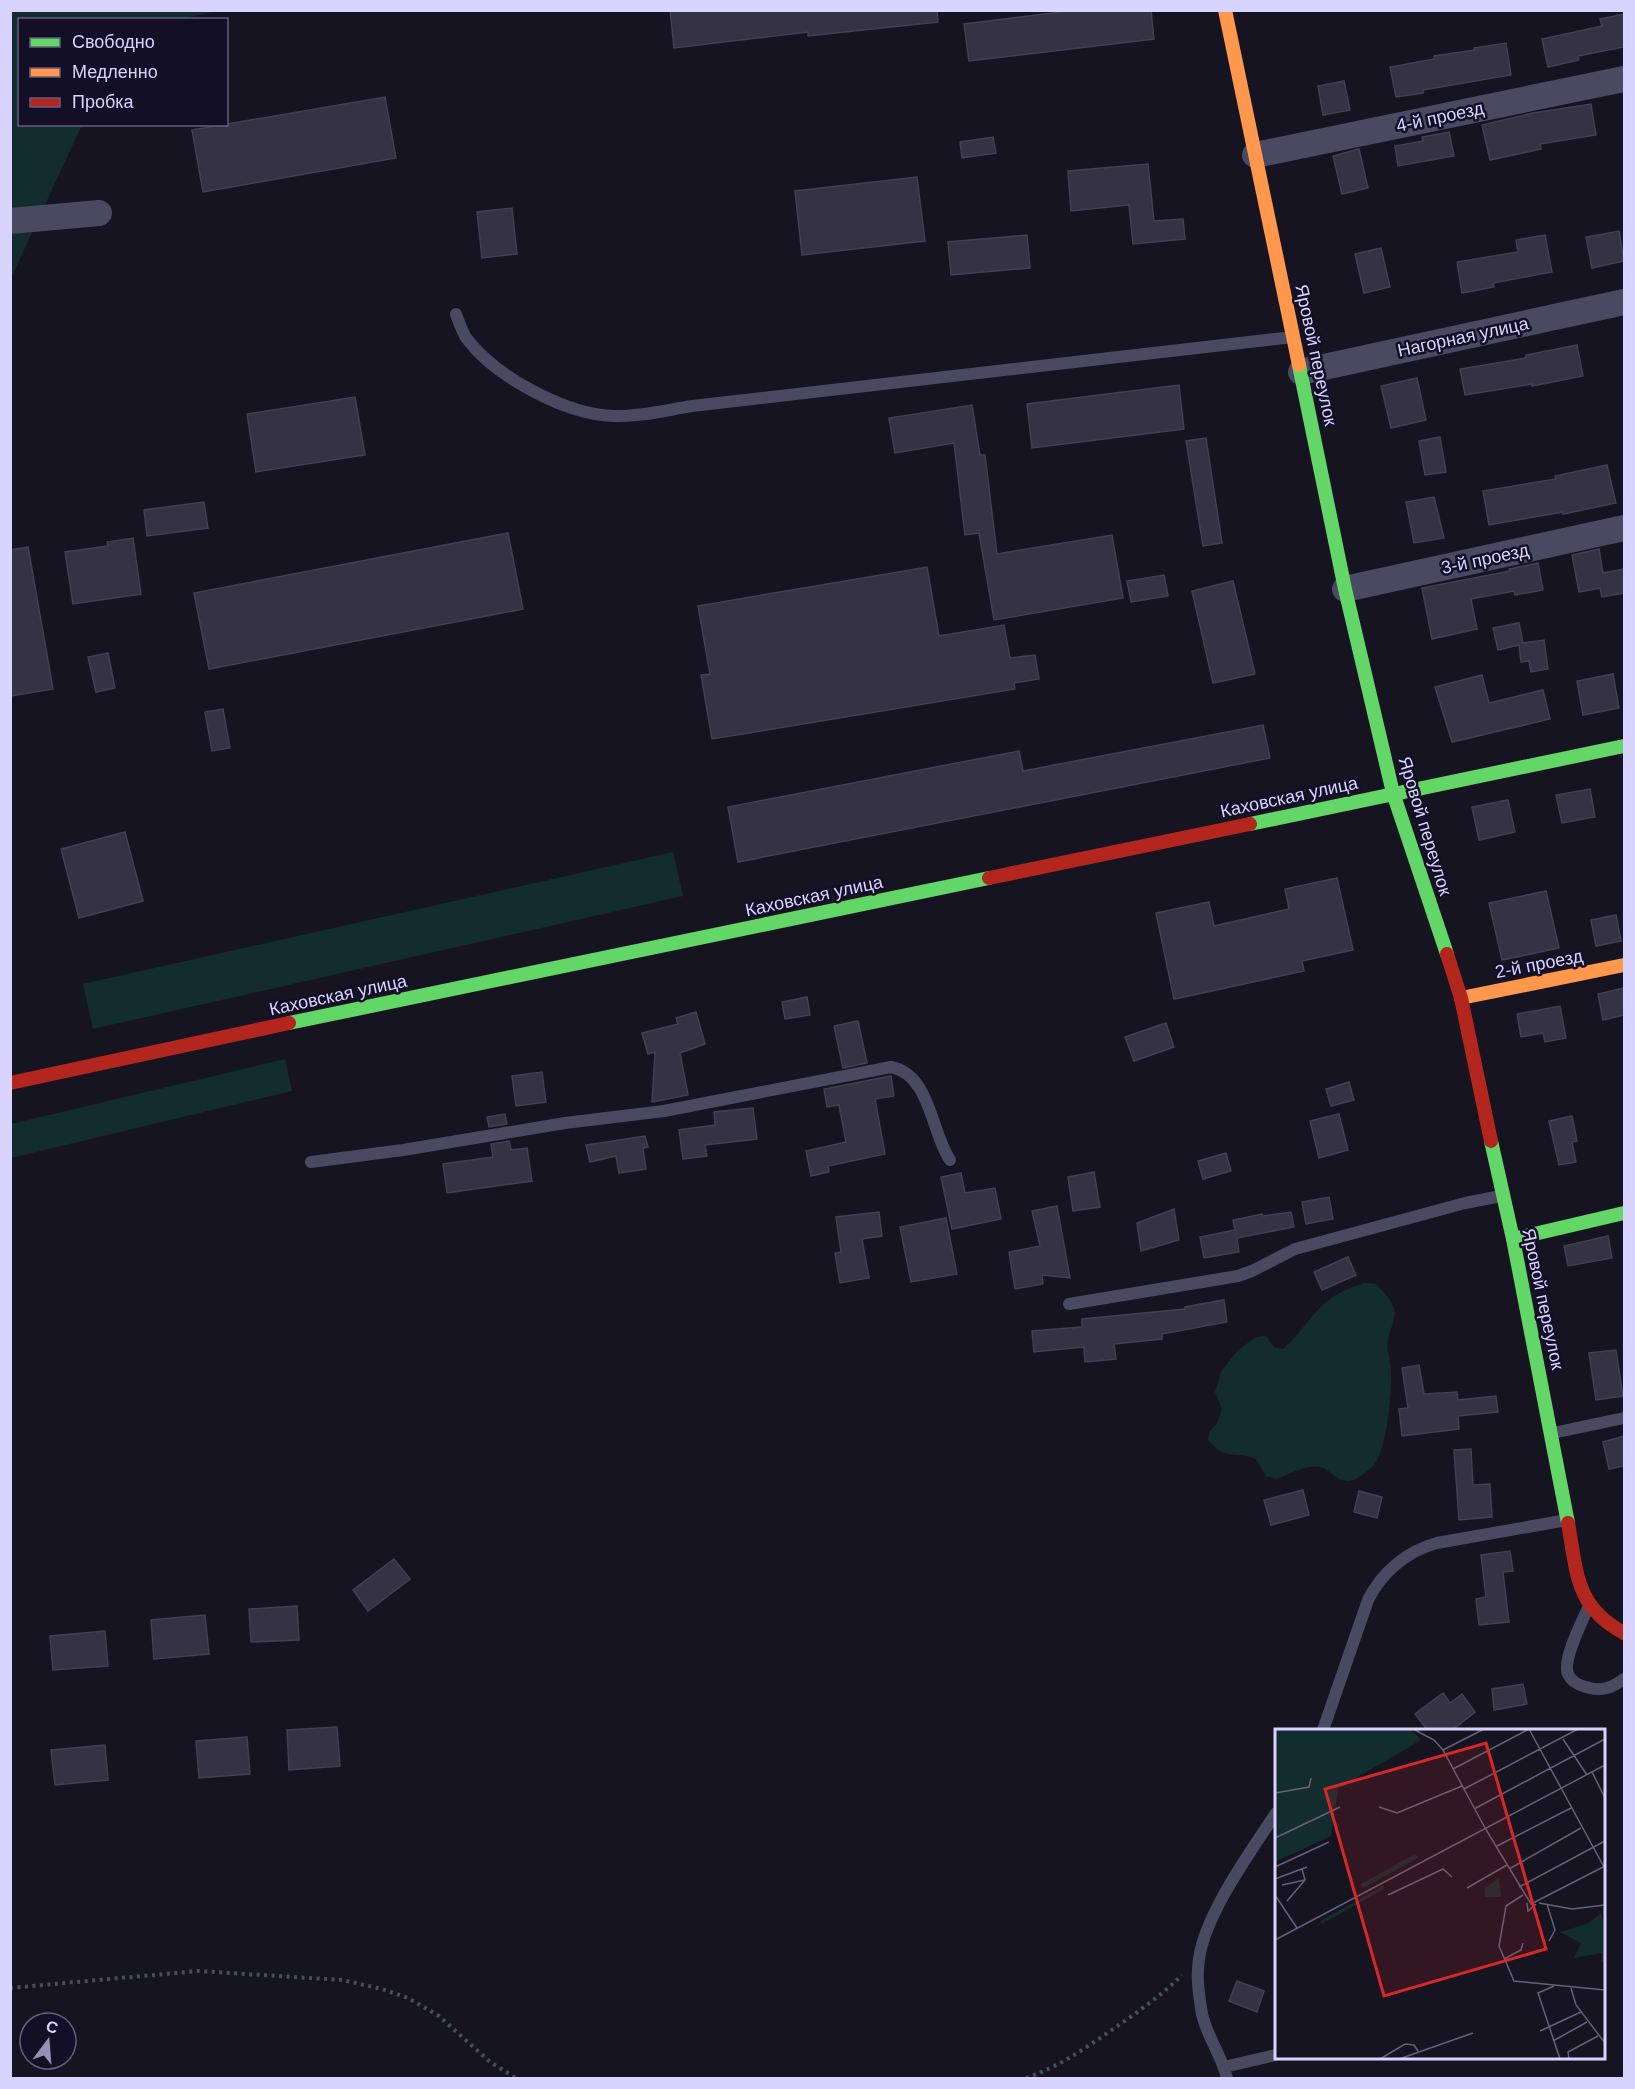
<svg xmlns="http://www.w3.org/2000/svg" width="1635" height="2089" font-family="Arial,sans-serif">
<rect width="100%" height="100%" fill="#161421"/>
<!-- green -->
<g fill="#132c2d">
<path d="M11,11H216L182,19L20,20V124L82,125L11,278Z"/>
<path d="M673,852L683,896L93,1029L83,984Z"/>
<path d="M285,1059L292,1091L11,1158V1124Z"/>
<path d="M1365,1283L1376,1284C1383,1292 1392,1299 1394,1309C1397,1319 1389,1330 1388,1340C1386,1350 1391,1362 1391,1372C1392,1392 1387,1449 1374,1465C1370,1469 1362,1476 1356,1479C1338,1487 1333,1470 1320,1467C1303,1465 1291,1474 1276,1479L1266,1476L1256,1459C1233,1450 1228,1462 1208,1440L1209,1432L1217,1423L1222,1409L1215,1392L1221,1372L1238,1350L1256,1337L1266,1336L1274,1347L1283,1349C1301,1334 1312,1312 1330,1299C1340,1291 1353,1287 1365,1283Z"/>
</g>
<!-- building -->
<g fill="#343243" stroke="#433f54" stroke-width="1.5">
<path d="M670,10H937L938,22L808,36V32L674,48Z"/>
<path d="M1077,10H1151L1154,39L969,61L964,24Z"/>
<path d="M1624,14V47L1578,56L1579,60L1548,67L1542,39L1602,26L1600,19Z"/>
<path d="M1506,43L1511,75L1423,90V93L1396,97L1390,67L1434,59V56L1475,50L1474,48Z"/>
<path d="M1344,81L1350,110L1323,115L1318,86Z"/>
<path d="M385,97L396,158L203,192L192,130Z"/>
<path d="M1591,104L1596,135L1540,144L1541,149L1490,160L1482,125L1533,113Z"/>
<path d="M1449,132L1454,156L1398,166L1395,146L1423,141L1422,137Z"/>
<path d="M993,137L996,153L962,158L960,142Z"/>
<path d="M1359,149L1368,188L1342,194L1333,156Z"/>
<path d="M1148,164L1154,221L1183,219L1185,239L1133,244L1129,205L1071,211L1068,171Z"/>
<path d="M917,177L925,241L802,255L795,191Z"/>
<path d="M512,208L517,254L482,258L477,212Z"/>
<path d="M1619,231L1624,261L1592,268L1586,237Z"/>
<path d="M1027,235L1030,268L951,275L948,242Z"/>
<path d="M1545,235L1552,272L1493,283L1494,287L1462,293L1457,262L1518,252L1516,240Z"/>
<path d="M1381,248L1390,287L1364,293L1355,254Z"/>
<path d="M1577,345L1583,376L1532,386V384L1465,395L1460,369L1526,358V355Z"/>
<path d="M1417,378L1426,420L1391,428L1381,386Z"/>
<path d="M1179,385L1184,429L1032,448L1027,404Z"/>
<path d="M355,397L365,455L256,472L247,414Z"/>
<path d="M972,405L980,455H985L997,554L1112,535L1123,598L994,620L979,533L965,535L954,443L895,453L889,418Z"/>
<path d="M1440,437L1446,472L1425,475L1419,441Z"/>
<path d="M1206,438L1222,543L1203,546L1186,441Z"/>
<path d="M1607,465L1616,503L1563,514V512L1489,525L1483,491L1556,479L1555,476Z"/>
<path d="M1434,497L1444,538L1414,543L1406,502Z"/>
<path d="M204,502L208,528L147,536L144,510Z"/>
<path d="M508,533L523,609L209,669L194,593Z"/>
<path d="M133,538L141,594L73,604L65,552L108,546L107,542Z"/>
<path d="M28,547L53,689L10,696V550Z"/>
<path d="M1599,549L1603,573L1624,569V593L1602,597L1600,588L1579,592L1572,555Z"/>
<path d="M1538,563L1543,590L1515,595L1514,591L1471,599L1477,629L1432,639L1422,588L1510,571L1509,569Z"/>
<path d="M927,567L939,636L1004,625L1010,658L1035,655L1039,679L1014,683L1015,689L712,739L701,675L710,674L698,606Z"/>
<path d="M1164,575L1168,596L1131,602L1127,581Z"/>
<path d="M1233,581L1255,674L1213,683L1192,591Z"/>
<path d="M1519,623L1523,643L1544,640L1548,669L1531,672L1529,661L1521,662L1519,645L1498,650L1493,628Z"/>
<path d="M108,653L115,688L96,692L88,657Z"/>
<path d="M1613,674L1619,708L1583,715L1577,681Z"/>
<path d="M1482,675L1489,703L1543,690L1550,719L1452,742L1435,687Z"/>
<path d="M223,709L230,748L212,751L205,712Z"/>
<path d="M1263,725L1270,758L738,862L728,807L1019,751L1023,771Z"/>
<path d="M1590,789L1595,817L1562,823L1556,795Z"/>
<path d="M1508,800L1515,832L1479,840L1472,807Z"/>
<path d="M125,832L143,901L79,918L61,849Z"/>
<path d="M1337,878L1353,950L1302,961L1304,971L1174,999L1156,913L1209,902L1214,926L1289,909L1285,889Z"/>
<path d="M1546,891L1559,948L1502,960L1489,903Z"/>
<path d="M1616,915L1621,941L1596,946L1591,920Z"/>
<path d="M1624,988V1015L1603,1020L1598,994Z"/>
<path d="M807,997L810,1015L785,1019L782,1002Z"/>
<path d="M1560,1006L1566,1038L1545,1042L1543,1033L1521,1037L1517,1014Z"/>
<path d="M696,1012L705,1044L680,1053L688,1095L652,1102L655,1052L648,1054L642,1033L678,1024L676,1018Z"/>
<path d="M858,1021L867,1063L843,1068L834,1026Z"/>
<path d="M1166,1023L1174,1047L1134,1061L1125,1037Z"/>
<path d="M542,1072L546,1102L516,1106L512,1076Z"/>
<path d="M891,1076L894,1096L875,1099L885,1154L828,1166L829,1172L811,1176L806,1151L846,1142L839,1105L827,1107L824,1089Z"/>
<path d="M1349,1082L1354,1100L1331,1106L1326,1089Z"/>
<path d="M753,1108L757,1139L705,1145L707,1156L683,1159L679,1130L715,1125L714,1112Z"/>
<path d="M505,1114L507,1124L489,1127L487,1117Z"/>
<path d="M1339,1114L1348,1150L1319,1158L1310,1121Z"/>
<path d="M1572,1116L1577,1141L1572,1142L1576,1162L1559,1165L1549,1121Z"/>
<path d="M645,1136L648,1147L643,1148L646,1169L619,1173L616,1156L590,1162L586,1145Z"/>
<path d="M509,1141L511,1150L527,1148L532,1181L447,1193L443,1164L493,1157L491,1144Z"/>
<path d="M1226,1153L1231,1171L1203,1179L1198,1161Z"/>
<path d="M1094,1172L1100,1207L1073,1211L1068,1177Z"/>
<path d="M961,1173L965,1193L995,1188L1001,1219L952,1229L941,1177Z"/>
<path d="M1329,1197L1333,1219L1306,1224L1302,1202Z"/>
<path d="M1057,1206L1070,1278L1042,1275L1043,1284L1015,1289L1009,1252L1040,1246L1032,1211Z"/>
<path d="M1174,1209L1179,1240L1141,1251L1137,1223Z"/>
<path d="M879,1212L882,1236L862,1239L869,1278L840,1283L835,1253L841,1252L836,1217Z"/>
<path d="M1291,1212L1294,1227L1237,1238L1239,1252L1204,1258L1200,1237L1235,1230L1233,1220L1262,1214L1263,1216Z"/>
<path d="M946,1218L957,1274L911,1282L900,1227Z"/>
<path d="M1608,1236L1612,1258L1568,1266L1564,1246Z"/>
<path d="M1348,1257L1356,1275L1322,1290L1314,1272Z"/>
<path d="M1224,1300L1227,1322L1162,1334V1339L1114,1344L1116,1359L1085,1362L1084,1347L1034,1352L1032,1331L1082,1327V1319L1185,1309V1307Z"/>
<path d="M1616,1350L1623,1396L1596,1400L1589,1353Z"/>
<path d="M1419,1365L1424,1394L1457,1392L1458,1400L1496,1396L1498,1412L1458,1416L1459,1429L1402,1436L1399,1409L1408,1408L1402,1368Z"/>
<path d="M1624,1436V1466L1609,1469L1603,1442Z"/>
<path d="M1471,1449L1473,1485L1490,1484L1492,1517L1459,1520L1454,1450Z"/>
<path d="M1303,1490L1309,1515L1271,1525L1264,1500Z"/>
<path d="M1359,1491L1382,1497L1377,1518L1354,1512Z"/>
<path d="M1510,1551L1513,1571L1503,1572L1509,1622L1479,1625L1476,1599L1486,1597L1481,1555Z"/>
<path d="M394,1559L410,1579L368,1611L353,1590Z"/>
<path d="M297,1606L299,1640L251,1642L249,1609Z"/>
<path d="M205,1615L209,1654L154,1659L151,1620Z"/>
<path d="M105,1631L108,1666L53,1670L50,1636Z"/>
<path d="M1523,1684L1527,1704L1494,1710L1492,1689Z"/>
<path d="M1443,1693L1450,1703L1462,1694L1475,1712L1451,1731H1428L1415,1714Z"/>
<path d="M337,1727L340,1766L289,1770L287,1730Z"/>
<path d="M247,1737L250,1774L199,1778L196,1741Z"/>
<path d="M105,1745L108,1780L55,1785L51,1750Z"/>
<path d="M1237,1981L1264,1991L1257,2012L1229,2001Z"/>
</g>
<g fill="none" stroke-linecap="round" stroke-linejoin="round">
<!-- path -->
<g stroke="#44505f" stroke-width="4" stroke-dasharray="3 4.5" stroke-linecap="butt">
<path d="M10,1988L198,1971L342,1980L382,1989L408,1998L439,2016L490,2062L516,2078"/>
<path d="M1026,2078C1059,2067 1087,2047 1116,2027C1139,2011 1162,1995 1182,1975"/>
</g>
<!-- lane -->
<g stroke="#4a4962" stroke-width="12">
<path d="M456,314C459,322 462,332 467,339C496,377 566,415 615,416C640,417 667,410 692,406L1293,337"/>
<path d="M311,1162L403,1150L565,1123L664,1111L891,1067C930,1074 931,1132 950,1160"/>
<path d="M1069,1304L1238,1276L1252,1271L1295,1249L1465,1203L1501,1196"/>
<path d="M1553,1433L1624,1418"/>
<path d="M1588,1608C1582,1622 1562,1660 1568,1674C1571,1681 1578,1685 1586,1687C1601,1692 1612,1688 1624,1679"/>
<path d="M1323,1730L1368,1600C1382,1572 1407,1551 1437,1543L1567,1520"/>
<path d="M1224,2067L1276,2055"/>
<path d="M1227,2078C1222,2056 1207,2037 1202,2014C1199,1996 1196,1977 1199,1959C1205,1914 1251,1851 1276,1813"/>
</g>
<!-- street -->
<g stroke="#4a4962" stroke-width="26">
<path d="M1255,155L1624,79"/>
<path d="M10,221L99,213"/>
<path d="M1301,372L1624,302"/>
<path d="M1345,589L1624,528"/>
</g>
<!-- fast -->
<g stroke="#63d668" stroke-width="14">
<path d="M1299,365L1345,589L1393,793L1447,954"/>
<path d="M1250,824L1624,746"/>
<path d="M289,1023L989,878"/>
<path d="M1491,1141L1513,1239L1568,1523"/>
<path d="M1513,1239L1624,1213"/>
</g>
<!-- slow -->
<g stroke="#ff974d" stroke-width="14">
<path d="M1225,10L1299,365"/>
<path d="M1461,998L1624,965"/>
</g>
<!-- jam -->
<g stroke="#b3261e" stroke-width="14">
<path d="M989,878L1250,824"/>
<path d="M1447,954L1461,998L1491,1141"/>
<path d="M10,1083L289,1023"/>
<path d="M1568,1523C1577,1572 1575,1607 1624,1633"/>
</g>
</g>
<g text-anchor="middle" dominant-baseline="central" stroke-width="5" stroke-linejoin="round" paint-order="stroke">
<!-- street labels -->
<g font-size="18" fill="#d9d4ff" stroke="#130f26">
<text transform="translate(1440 117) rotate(-12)">4-й проезд</text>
<text transform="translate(1463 337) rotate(-12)">Нагорная улица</text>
<text transform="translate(1316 355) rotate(78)">Яровой переулок</text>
<text transform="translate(1485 559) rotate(-12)">3-й проезд</text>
<text transform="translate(1289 797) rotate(-12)">Каховская улица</text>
<text transform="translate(1425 826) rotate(73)">Яровой переулок</text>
<text transform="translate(814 896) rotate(-12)">Каховская улица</text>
<text transform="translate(1539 964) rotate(-11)">2-й проезд</text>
<text transform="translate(338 995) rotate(-12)">Каховская улица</text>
<text transform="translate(1543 1299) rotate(78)">Яровой переулок</text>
</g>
</g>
<!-- overview -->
<g transform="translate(1275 1729)">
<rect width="330" height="330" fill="#161421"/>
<path d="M0,0H136L146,11L63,60L56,107L0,133ZM140,125L143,129L88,159L86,155ZM224,149L226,168H210V159ZM108,157L109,160L47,195L45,192ZM326,184L330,197V231L326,233L327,224L299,229L306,214L285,203L312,195Z" fill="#132c2d"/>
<path fill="none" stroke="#64617a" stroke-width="1.5" d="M138,0L159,11L168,21L210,99M254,0L329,138M288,10L312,46M168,21L209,0M178,40L254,0M317,43L330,69M189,60L303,0M0,64L34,58L36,49M104,78L122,84L187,57M199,80L330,10M210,99L256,175L330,137M0,109L65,78M222,117L296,79M0,138L54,113M234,140L306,99M0,150L32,138M7,156L30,151L27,140M244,158L330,112M192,159L232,136M0,166L22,199M113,166L168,140L177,148M248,166L231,177L224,217L239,252L330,261M12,172L30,151M252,174L253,182L261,175M264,174L297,180L330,176M272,175L280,201L274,212M0,211L330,36M229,230L246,221L248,214M279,257L263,264L285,330M296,259L301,276L330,314M265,302L306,283M278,312L312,293M105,330L130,315L139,316L143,322M124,330L198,304M294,330L293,323L323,307"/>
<path fill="#d62828" fill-opacity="0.15" stroke="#d62828" stroke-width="3" d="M211,14L271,220L109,267L50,60Z"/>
<rect width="330" height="330" fill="none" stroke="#d9d4ff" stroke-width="3"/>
</g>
<!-- border -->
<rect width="1635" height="2089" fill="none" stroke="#d9d4ff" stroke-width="24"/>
<!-- legend -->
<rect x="18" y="18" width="210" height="108" fill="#130f26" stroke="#625e7d" stroke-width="1.5"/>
<rect x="30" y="38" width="30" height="9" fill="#63d668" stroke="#625e7d" stroke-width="1.5"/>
<text x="72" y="48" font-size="18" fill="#d9d4ff">Свободно</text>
<rect x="30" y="68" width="30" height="9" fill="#ff974d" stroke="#625e7d" stroke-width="1.5"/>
<text x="72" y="78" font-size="18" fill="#d9d4ff">Медленно</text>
<rect x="30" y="98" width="30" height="9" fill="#b3261e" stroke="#625e7d" stroke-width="1.5"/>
<text x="72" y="108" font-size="18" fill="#d9d4ff">Пробка</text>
<!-- north arrow -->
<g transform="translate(48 2041) rotate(16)"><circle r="28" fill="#130f26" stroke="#625e7d" stroke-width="1.5"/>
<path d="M0-4.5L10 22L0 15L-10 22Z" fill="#9591b1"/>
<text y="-9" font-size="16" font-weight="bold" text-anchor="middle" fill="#d9d4ff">С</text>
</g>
</svg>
